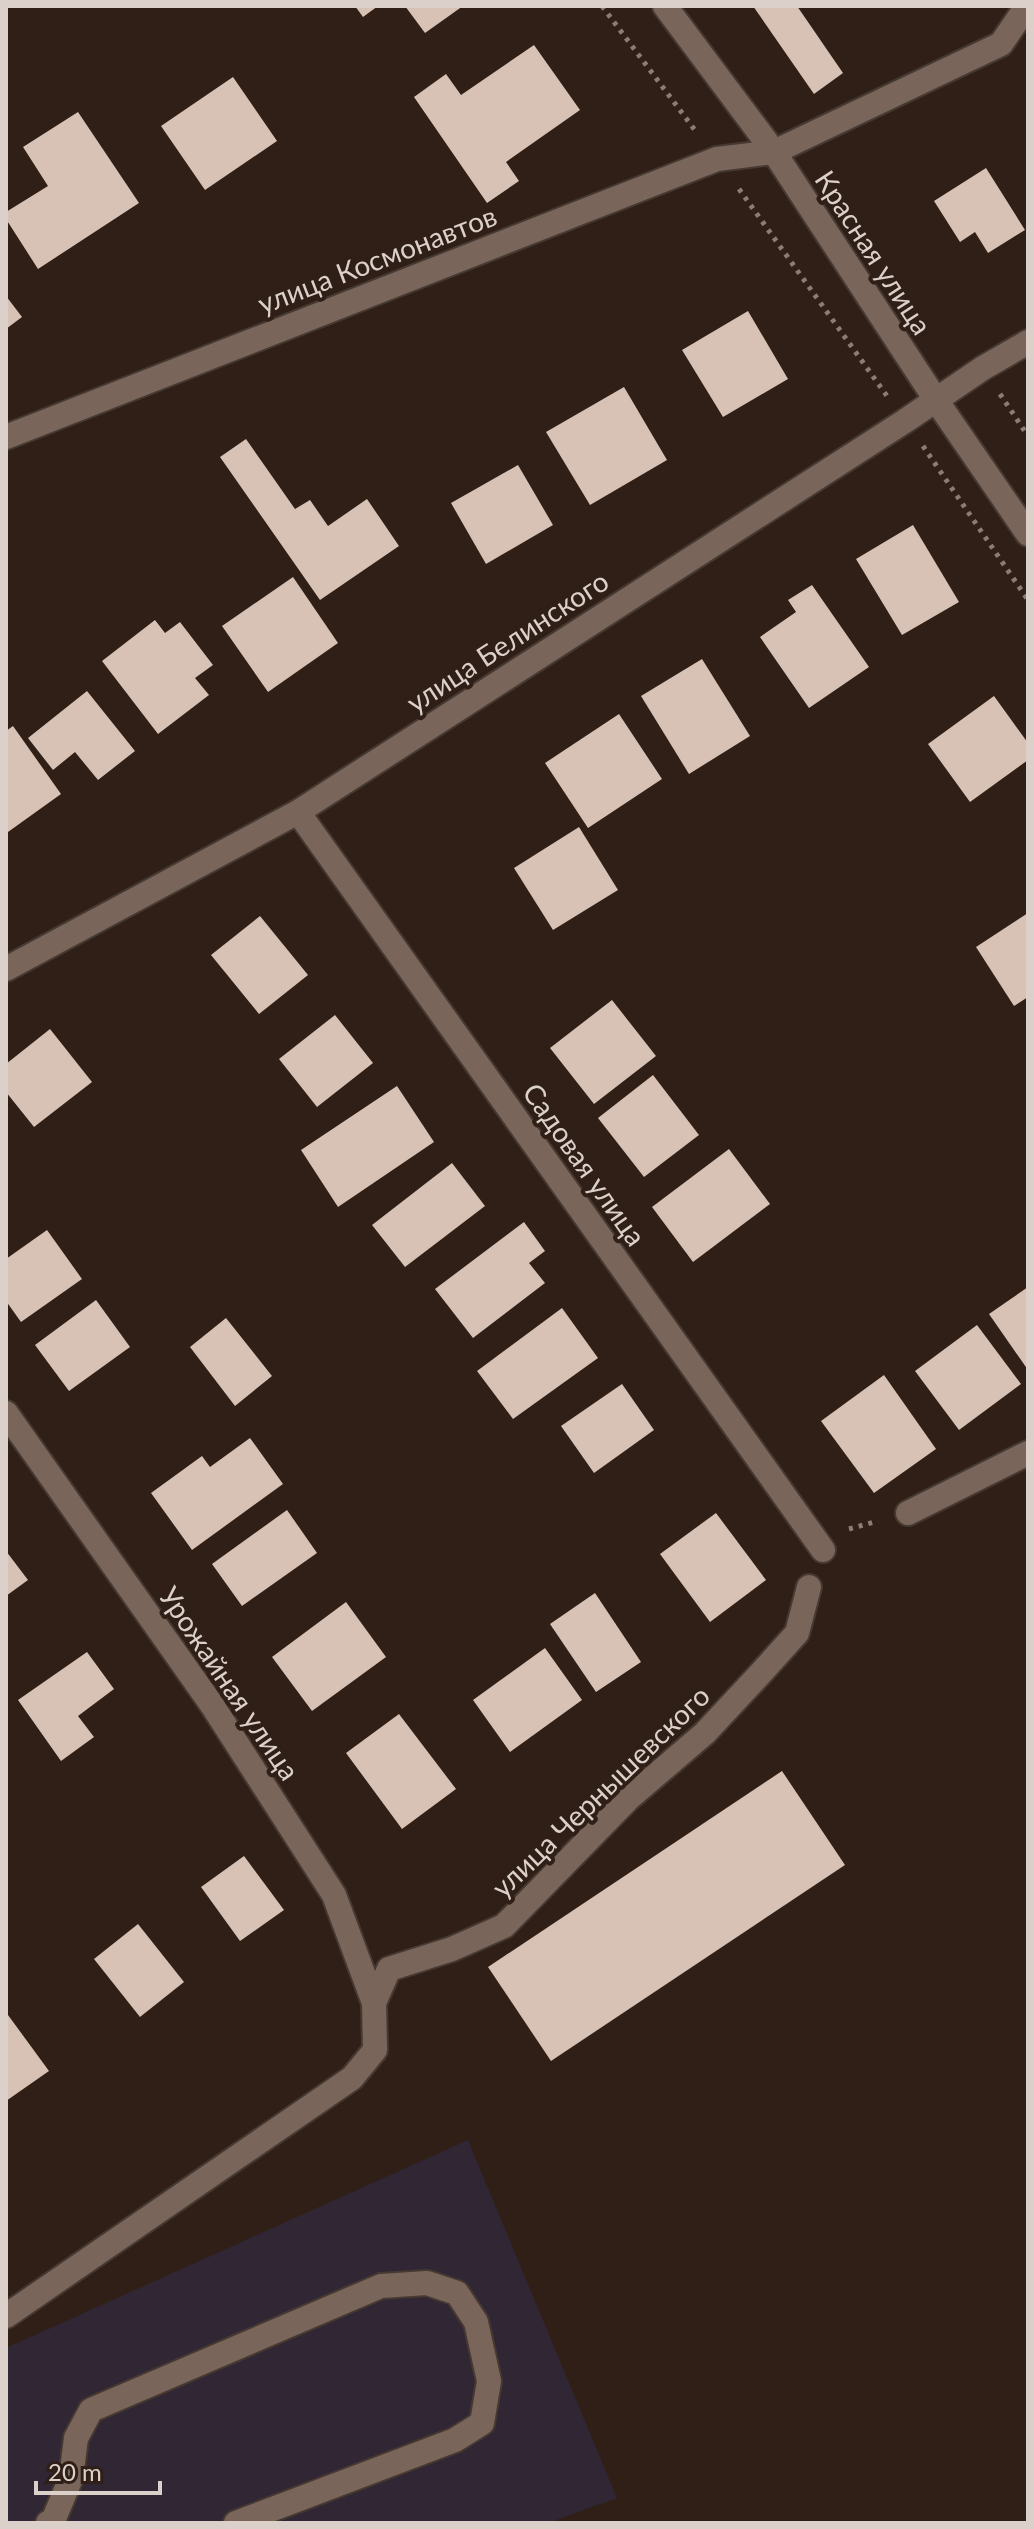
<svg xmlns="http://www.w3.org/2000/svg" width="1034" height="2529" font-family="Lato,sans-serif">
<rect width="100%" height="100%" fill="#2f1f16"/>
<!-- industrial -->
<path fill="#312634" d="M468,2140L617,2498L548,2523H6V2348Z"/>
<!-- building -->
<g fill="#d8c2b5">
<path d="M355,6H378L363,17Z"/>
<path d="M405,6H463L425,33Z"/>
<path d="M753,6H797L843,73L814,94Z"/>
<path d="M534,45L580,110L506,162L519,181L487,203L414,97L446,74L461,95Z"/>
<path d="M233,77L277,141L205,190L161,126Z"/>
<path d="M78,112L139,203L38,269L6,219V212L48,186L23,147Z"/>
<path d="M986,168L1025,230L988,253L975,232L960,242L934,201Z"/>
<path d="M6,296L22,317L6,329Z"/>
<path d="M748,311L788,379L723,417L682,350Z"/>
<path d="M624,387L667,460L590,505L546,432Z"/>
<path d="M246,439L295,509L310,500L328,526L367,499L399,546L320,600L220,457Z"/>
<path d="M518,465L553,525L486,564L451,503Z"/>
<path d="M913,525L959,602L902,635L856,559Z"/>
<path d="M293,577L338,643L268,692L222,626Z"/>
<path d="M812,585L869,667L809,708L760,637L796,612L788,600Z"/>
<path d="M155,620L165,633L180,622L213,665L195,678L209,695L158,734L102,661Z"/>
<path d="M702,659L750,736L689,774L641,696Z"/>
<path d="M87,691L135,751L98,780L75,752L53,770L28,738Z"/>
<path d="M994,696L1028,743V760L970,802L928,744Z"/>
<path d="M619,714L662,779L588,828L545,763Z"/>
<path d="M13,726L61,794L8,832L6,828V731Z"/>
<path d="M579,827L618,890L553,930L514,868Z"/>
<path d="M1028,913V997L1014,1006L976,947Z"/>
<path d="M260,916L308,975L259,1014L211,955Z"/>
<path d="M612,1000L656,1056L594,1104L550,1048Z"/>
<path d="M335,1015L373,1063L317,1107L279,1059Z"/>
<path d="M50,1029L92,1082L34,1127L6,1092V1064Z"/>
<path d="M653,1075L699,1135L644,1177L598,1118Z"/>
<path d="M397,1086L434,1142L338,1207L301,1150Z"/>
<path d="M729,1149L770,1204L693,1262L652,1207Z"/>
<path d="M452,1163L485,1206L405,1267L372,1225Z"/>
<path d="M524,1222L545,1251L529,1263L545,1283L473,1338L435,1289Z"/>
<path d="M47,1230L82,1279L21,1322L6,1301V1259Z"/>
<path d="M1028,1287V1370L989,1314Z"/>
<path d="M96,1300L130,1347L69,1391L35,1345Z"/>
<path d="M562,1308L598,1358L513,1419L477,1371Z"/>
<path d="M226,1318L272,1376L235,1406L190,1347Z"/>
<path d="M977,1325L1021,1384L959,1430L915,1371Z"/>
<path d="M884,1375L936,1449L874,1493L821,1421Z"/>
<path d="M622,1384L654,1430L594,1473L561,1426Z"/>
<path d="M250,1438L283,1484L192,1550L151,1493L202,1456L210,1467Z"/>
<path d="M287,1510L317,1553L242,1606L212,1564Z"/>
<path d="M716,1513L766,1580L710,1622L660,1554Z"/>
<path d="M6,1551L28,1580L6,1596Z"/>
<path d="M595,1593L641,1662L596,1692L550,1624Z"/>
<path d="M346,1602L386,1657L312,1711L272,1657Z"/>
<path d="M545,1648L582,1700L510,1752L473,1700Z"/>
<path d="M87,1652L114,1689L78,1716L94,1737L61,1761L18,1700Z"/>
<path d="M399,1714L456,1789L402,1829L346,1753Z"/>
<path d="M782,1771L845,1865L551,2061L488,1967Z"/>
<path d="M244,1856L284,1910L240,1941L201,1887Z"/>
<path d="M138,1924L184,1982L140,2017L94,1959Z"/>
<path d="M8,2015L49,2071L6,2101V2016Z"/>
</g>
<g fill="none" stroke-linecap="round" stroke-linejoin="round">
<!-- lane casing -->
<g stroke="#463932" stroke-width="28">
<path id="lane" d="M48,2523L53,2521L71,2478L76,2438L91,2410L381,2286L427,2283L457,2293L476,2322L489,2381L482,2423L455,2440L236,2523"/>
</g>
<!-- street casing -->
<g stroke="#463932" stroke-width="28">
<g id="street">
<path d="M665,6L774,152L936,400L1028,534"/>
<path d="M6,437L717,159L774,152L1001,44L1027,6"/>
<path d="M298,812L823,1550"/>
<path d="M6,969L298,812L905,421L983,368L1028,342"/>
<path d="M6,1413L212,1705L334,1895L374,2003"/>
<path d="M908,1513L1028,1453"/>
<path d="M6,2316L352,2078L375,2050L374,2003L389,1969L452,1949L504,1926L628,1799L705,1733L760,1674L797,1633L809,1587"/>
</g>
</g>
<!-- path -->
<g stroke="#8a7d76" stroke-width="5" stroke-dasharray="4 6" stroke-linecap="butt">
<path d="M602,6L697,133"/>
<path d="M739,189L887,396"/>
<path d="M1000,394L1028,436"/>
<path d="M923,446L1028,600"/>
<path d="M849,1529L878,1521"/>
</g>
<!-- lane -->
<use href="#lane" stroke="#79655a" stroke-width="24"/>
<!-- street -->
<use href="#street" stroke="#79655a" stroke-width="24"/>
</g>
<g text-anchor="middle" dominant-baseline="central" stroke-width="8" stroke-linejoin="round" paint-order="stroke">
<!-- street labels -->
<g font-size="28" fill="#dbd0ca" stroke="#2f1f16">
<text transform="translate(874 252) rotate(57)">Красная улица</text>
<text transform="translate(377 259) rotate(-21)">улица Космонавтов</text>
<text transform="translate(507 641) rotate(-33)">улица Белинского</text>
<text transform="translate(585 1164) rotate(55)">Садовая улица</text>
<text transform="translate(230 1683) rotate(56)">Урожайная улица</text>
<text transform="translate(600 1791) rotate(-44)">улица Чернышевского</text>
</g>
</g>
<!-- border -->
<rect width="1034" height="2529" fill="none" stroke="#dbd0ca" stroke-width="16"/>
<!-- scale -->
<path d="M36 2481v12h124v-12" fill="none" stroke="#dbd0ca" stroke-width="4"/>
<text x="48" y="2481" font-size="24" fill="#dbd0ca" stroke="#2f1f16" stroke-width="6" paint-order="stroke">20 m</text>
</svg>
